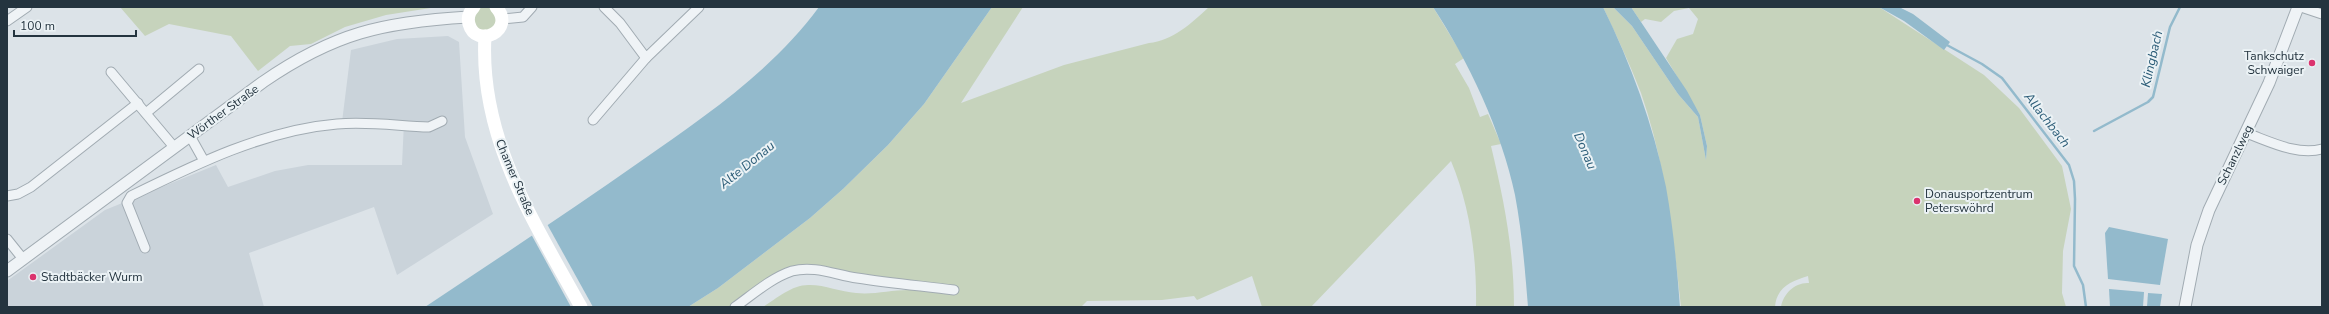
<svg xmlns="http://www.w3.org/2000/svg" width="2329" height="314" font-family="'Nunito Sans',sans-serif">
<rect width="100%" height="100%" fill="#dce3e8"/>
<!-- built -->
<path fill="#cad3da" d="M448,36L459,42L465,137L493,214L397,275L374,207L249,253L264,307H7V281L105,210L216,165L228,187L275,171L308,165H402L404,122H342L351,50L397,39Z"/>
<!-- green -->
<g fill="#c6d3bc">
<path d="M120,7H437L386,15L345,27L311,44L290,46L258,71L231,36L169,24L145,36Z"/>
<path d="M992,7H1023L961,103L1064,65L1149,43C1172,41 1192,23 1209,7H1433L1464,58L1455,64L1469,88L1480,117L1488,114L1501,144L1491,146C1504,200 1514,251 1514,307H1476C1477,258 1470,206 1451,161L1311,307H1262L1252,276L1197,300L1194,296L1162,300L1087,301L1081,307H763C777,298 793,284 810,285C825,285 841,292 856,293C873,295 891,290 908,290L904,281L803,267L731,307H688L718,288L810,218L843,189L888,145L924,104Z"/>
<path d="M1603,7H1613L1632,26L1678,94L1698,117L1706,160L1707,146L1700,115L1666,58L1677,39L1693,34L1698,19L1689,8L1674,11L1661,22L1645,19L1641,22L1631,7H1879L1984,75L2019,108L2062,166L2071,209L2063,251L2062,293L2066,307H1781C1783,294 1795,282 1809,283L1808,276C1791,281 1776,288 1775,307H1681C1673,235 1665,162 1641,93C1630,64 1616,35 1603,7Z"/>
<circle cx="485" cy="19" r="12"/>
</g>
<!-- water -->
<g fill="#93bacc">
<path d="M819,7H992L924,104L888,145L843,189L810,218L718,288L688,307H425C497,259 570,211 641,161C705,116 772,71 819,7Z"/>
<path d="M1433,7H1603C1631,64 1653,124 1666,187C1673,226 1677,267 1680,307H1528C1525,270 1522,232 1515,195C1502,132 1468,60 1433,7Z"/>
<path d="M1613,7H1631L1687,91L1700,115L1707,146L1706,160L1698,117L1678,94L1632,26Z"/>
<path d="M1879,7H1899L1913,14L1950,42L1944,50L1904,21Z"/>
<path d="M2109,227L2168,239L2160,285L2108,279L2105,233Z"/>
<path d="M2109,289L2144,292L2143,307H2110Z"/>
<path d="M2148,293L2162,294L2160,307H2147Z"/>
</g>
<!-- pier -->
<path fill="#dce3e8" d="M547,224L593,307H571L531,234Z"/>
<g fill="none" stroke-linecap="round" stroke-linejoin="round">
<!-- stream -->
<g stroke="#93bacc" stroke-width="2.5">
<path d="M1945,44L1982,64L2002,78L2069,165L2074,181L2075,199L2074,266L2083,285L2086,307"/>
<path d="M2094,131L2148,102L2153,97L2170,27L2180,7"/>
</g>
<!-- minor casing -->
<g stroke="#a1abb2" stroke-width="11">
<g id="minor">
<path d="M604,7L620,23L646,58L699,7"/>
<path d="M2301,7L2322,14"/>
<path d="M502,19L523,17L532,7"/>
<path d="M7,21L27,7"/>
<path d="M111,72L174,147"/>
<path d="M146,113L199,69"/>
<path d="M593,120L646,58"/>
<path d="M2246,133C2269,141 2297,156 2322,149"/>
<path d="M190,136L204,161"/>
<path d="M7,196L18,194L31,187L138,103"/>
<path d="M7,239L23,259"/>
<path d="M145,248L127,203L131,196C196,164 265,130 337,124C367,121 399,126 429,127L442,121"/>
<path d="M735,307C752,295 771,278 792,271C814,265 836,275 857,278C889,283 922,286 954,290"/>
</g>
</g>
<!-- tertiary casing -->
<g stroke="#a1abb2" stroke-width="13">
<g id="tertiary">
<path d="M7,271L263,82C334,33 383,22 468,17"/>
<path d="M2185,307L2197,245L2209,210L2269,83L2298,7"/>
</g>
</g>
<!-- minor -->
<use href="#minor" stroke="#eff3f6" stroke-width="9"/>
<!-- tertiary -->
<use href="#tertiary" stroke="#eff3f6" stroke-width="11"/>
<!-- secondary -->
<g stroke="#fff" stroke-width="13">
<path d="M474,7C469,12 467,17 469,24C476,50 517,30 496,7"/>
<path d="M485,36C479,138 534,222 581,307"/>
</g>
</g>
<!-- markers -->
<g fill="#db336e" stroke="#ebf2f5" stroke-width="1.5">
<circle cx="2312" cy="63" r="4"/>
<circle cx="1917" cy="201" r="4"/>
<circle cx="33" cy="277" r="4"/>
</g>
<g text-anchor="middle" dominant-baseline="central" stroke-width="4" stroke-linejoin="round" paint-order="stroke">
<!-- poi labels -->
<g font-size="12" fill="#24343f" stroke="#ebf2f5" text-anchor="start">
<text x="2304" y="56" text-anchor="end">Tankschutz<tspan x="2304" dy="14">Schwaiger</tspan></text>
<text x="1925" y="194">Donausportzentrum<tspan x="1925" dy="14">Peterswöhrd</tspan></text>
<text x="41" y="277">Stadtbäcker Wurm</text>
</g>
<!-- street labels -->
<g font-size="12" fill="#24343f" stroke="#ebf2f5">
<text transform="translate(223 112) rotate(-36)">Wörther Straße</text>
<text transform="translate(2235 155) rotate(-64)">Schanzlweg</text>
<text transform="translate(515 177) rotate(67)">Chamer Straße</text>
</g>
<!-- water labels -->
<g font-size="13" font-style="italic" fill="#2b5c77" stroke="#ebf2f5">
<text transform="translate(2152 59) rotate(-77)">Klingbach</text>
<text transform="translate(2047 120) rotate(52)">Allachbach</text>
<text transform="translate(1585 151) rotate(67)">Donau</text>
<text transform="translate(747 165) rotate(-39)">Alte Donau</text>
</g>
</g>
<!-- border -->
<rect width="2329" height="314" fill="none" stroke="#24343f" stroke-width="16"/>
<!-- scale -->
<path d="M14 30v6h122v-6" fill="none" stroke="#24343f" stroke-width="2"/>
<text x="20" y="30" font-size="12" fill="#24343f" stroke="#ebf2f5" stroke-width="3" paint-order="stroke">100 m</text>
</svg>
